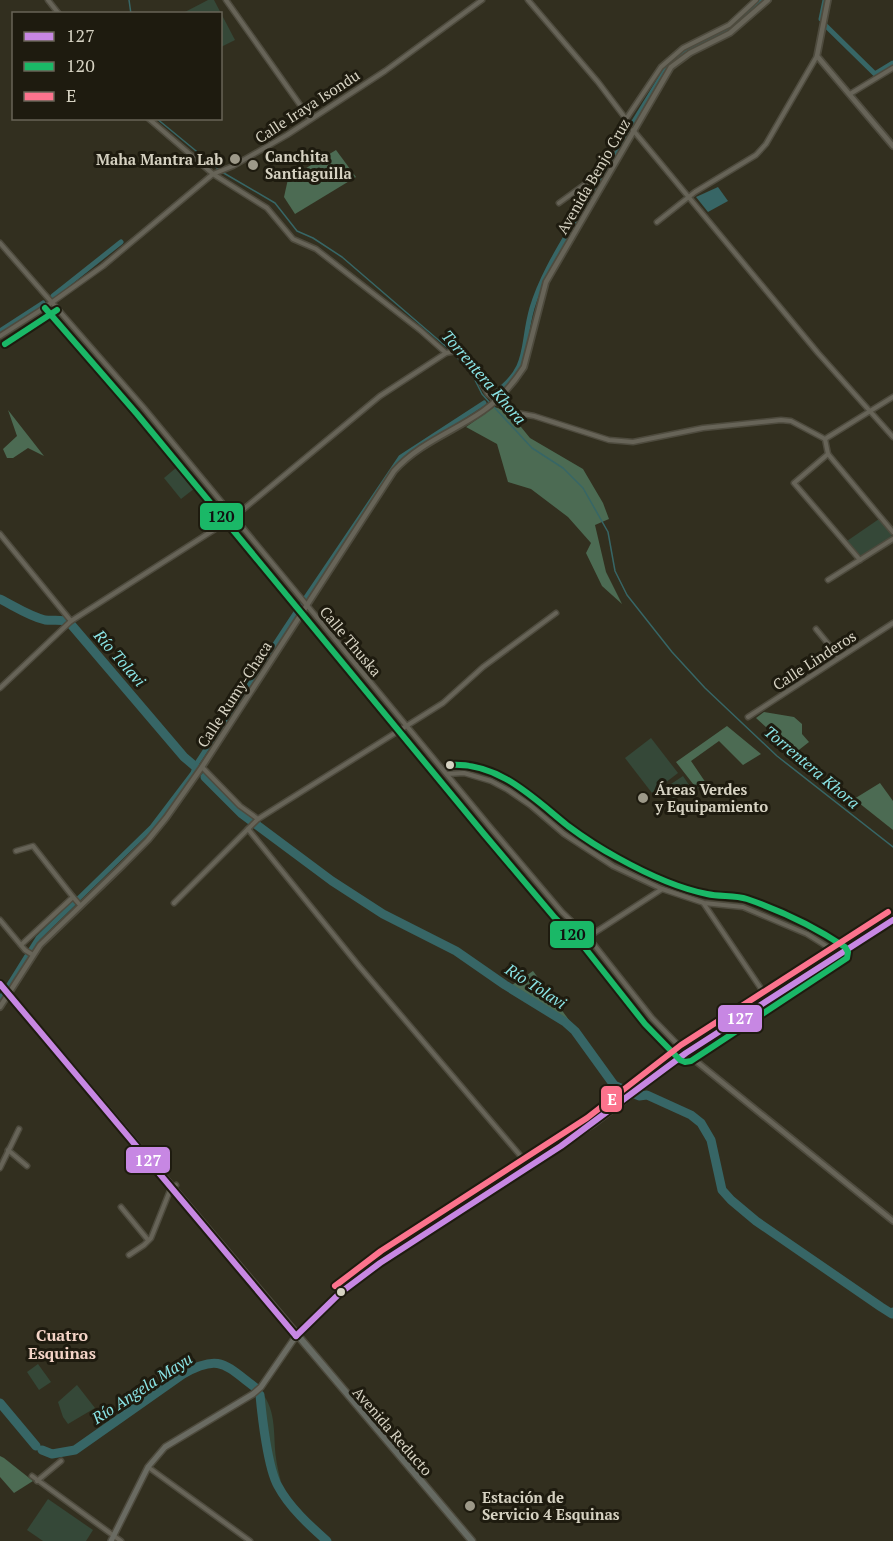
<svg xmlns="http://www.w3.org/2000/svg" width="893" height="1541" font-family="'PT Serif',serif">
<rect width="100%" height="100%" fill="#322f1f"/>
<!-- green -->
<g fill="#354838">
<path d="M208,0H214L235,40L221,47L220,14L183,13Z"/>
<path d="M177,467L195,488L181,499L164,478Z"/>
<path d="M879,519L892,535L891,537L861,556L847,541Z"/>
<path d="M651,738L678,773L652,793L625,758Z"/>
<path d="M683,776L691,788L673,800L665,788Z"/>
<path d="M38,1364L51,1382L39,1390L27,1372Z"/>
<path d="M77,1385L95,1408L68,1424L63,1417L58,1402Z"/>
<path d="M262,1393C277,1412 273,1436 276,1458C277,1466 279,1474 281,1482C269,1467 267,1415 262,1393Z"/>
<path d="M48,1499L93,1530L86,1541H43L27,1530Z"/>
</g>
<!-- forest -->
<g fill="#4c6b53">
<path d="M336,150L356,177L295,214L284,197L288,179Z"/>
<path d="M494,407L508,411L530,438L583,469L603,503L609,519L595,525L606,572L622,604L602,586L586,553L591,543L568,517L531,489L508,482L497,444L466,427Z"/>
<path d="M8,410L44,456L28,448L13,458H7L3,449L17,436Z"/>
<path d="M764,712L794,717L802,724V734L809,742L795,753L756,718Z"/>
<path d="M727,726L761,754L743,765L719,741L691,761L706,783L697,789L676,762Z"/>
<path d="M880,783L893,801V830L854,799Z"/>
<path d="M533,971L569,1020L512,985Z"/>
<path d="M0,1456L4,1458L33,1481L14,1493L0,1477Z"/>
</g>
<!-- water -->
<path fill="#376666" d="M718,187L728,201L708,212L696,197Z"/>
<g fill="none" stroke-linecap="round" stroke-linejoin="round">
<!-- stream -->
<g stroke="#376666" stroke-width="1.5">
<path d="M129,0L131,14"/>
<path d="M156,118L218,169"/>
<path d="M222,172L275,203L297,231L313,238L342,257L450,350"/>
<path d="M454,354L472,374L482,394L490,403"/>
<path d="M493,406L532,448L563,468L583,488L608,532L615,571L627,595L672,652L705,688L777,756L893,847"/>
</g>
<!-- canal -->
<g stroke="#376666" stroke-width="5">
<path d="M821,19L825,0"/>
<path d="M826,26L875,74L893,63"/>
<path d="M633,123L671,61L681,53L727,30L761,0"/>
<path d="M53,296L121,242"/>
<path d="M0,331L43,303"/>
<path d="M495,393C531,367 521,346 532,308C541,278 557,252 573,225C592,194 610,162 629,130"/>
<path d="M305,599L401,457L484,403"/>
<path d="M0,999L38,938L152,827L193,773L197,763L300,606"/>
</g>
<!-- river -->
<g stroke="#376666" stroke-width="9">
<path d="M0,599C14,606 29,616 45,620C53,621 61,619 69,622L184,757L197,768"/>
<path d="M205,777L242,814L332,881L383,914L456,951L505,985L565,1022L575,1031L614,1085L639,1096L647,1095L691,1115L701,1123L711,1140L722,1190L731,1200L756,1221L881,1307L892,1314L893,1312"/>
<path d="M260,1395C262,1417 268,1469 278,1486C289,1507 310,1526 327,1541"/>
<path d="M0,1403L36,1446"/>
<path d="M42,1450L52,1454L75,1450L183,1374C220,1353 225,1365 256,1388"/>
</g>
<!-- minor casing -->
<g stroke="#4e4b3e" stroke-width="7">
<g id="minor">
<path d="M48,0L59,14"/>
<path d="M226,0L310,119"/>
<path d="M528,0L598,82L626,119"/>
<path d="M850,94L893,68"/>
<path d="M148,118L213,174L267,208L293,239L316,249L420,330L446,353"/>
<path d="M633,130L818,353L893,437"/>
<path d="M559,203L595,177L620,137L626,119L661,67L683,48L729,25L756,0"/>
<path d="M657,222L695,192L756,155L766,144L817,56"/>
<path d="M0,243L144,408L491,828L562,912L588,937L652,1018L686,1053"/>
<path d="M0,336L44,308L103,266L213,174L233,166L287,135L385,71L482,0"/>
<path d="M825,439L828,454L893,532"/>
<path d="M828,454L794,483L860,560"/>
<path d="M0,534L71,621"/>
<path d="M828,580L893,539"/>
<path d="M816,629L839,657"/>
<path d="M0,688L71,621L234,517L380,396L446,353L456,351L477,375L488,394L511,412L534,416L609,440L633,442L703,428L781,420L791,421L825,439L893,397"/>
<path d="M748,717L893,623"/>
<path d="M202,767L240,806L258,819"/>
<path d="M447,774L464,773L491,781L508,790L530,805L564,834L613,866L662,889L704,903L743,907L807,934L839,954"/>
<path d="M248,829L359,966L530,1167"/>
<path d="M16,851L33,846L73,897L21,945"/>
<path d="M73,897L80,905"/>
<path d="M174,903L258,819L443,703L483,667L556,613"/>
<path d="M704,904L768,999"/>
<path d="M0,920L25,950L33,955"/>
<path d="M588,937L662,889"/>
<path d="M8,1150L27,1166"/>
<path d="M0,1168L19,1129"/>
<path d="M121,1207L148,1240"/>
<path d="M129,1255L144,1245L151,1238L171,1188L176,1185"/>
<path d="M148,1467L250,1541"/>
<path d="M32,1476L121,1541"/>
<path d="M37,1481L61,1461"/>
</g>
</g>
<!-- tertiary casing -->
<g stroke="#4e4b3e" stroke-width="8">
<g id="tertiary">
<path d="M828,0L817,56L893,146"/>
<path d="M0,1007L40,945L121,867L148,840L166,818L202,767L394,471C419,443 453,432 483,411C500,399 513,384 524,367L546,282L671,67L690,53L730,33L768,0"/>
<path d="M686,1053L893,1221"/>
</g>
</g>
<!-- secondary casing -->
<g stroke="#4e4b3e" stroke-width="8">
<path id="secondary" d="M111,1541L148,1467L165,1447L253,1394L261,1387L296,1336L340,1293L386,1259L592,1125L686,1053L893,920"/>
</g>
<!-- primary casing -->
<g stroke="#4e4b3e" stroke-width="9">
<path id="primary" d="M0,984L472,1541"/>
</g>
<!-- minor -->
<use href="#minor" stroke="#676458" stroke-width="4"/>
<!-- tertiary -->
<use href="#tertiary" stroke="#676458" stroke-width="4.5"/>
<!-- secondary -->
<use href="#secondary" stroke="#6a6b62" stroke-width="5"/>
<!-- primary -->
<use href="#primary" stroke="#666a62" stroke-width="6"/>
<!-- bus-1 casing -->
<g stroke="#1e1b0f" stroke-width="10">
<g id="bus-1">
<path d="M0,984L296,1336"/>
<path d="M296,1336L340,1293L380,1263L561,1146L686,1053L893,920"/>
</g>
</g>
<!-- bus-2 casing -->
<g stroke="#1e1b0f" stroke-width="10">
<g id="bus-2">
<path d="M45,308L137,414L484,834L555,918L581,943L645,1024L680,1060L685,1062L691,1061L847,958L848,952L845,947C815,927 782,911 747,899C735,895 720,897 707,894C677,888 645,873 618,858C601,849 584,838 568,826C533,798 499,762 450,765"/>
<path d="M5,344L57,310"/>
</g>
</g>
<!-- bus-3 casing -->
<g stroke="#1e1b0f" stroke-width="10">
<path id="bus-3" d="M335,1286L381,1251L587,1118L681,1045L888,912"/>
</g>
<!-- bus-1 -->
<use href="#bus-1" stroke="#c787e3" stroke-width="6"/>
<!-- bus-2 -->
<use href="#bus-2" stroke="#1ab867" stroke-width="6"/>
<!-- bus-3 -->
<use href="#bus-3" stroke="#fc738d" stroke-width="6"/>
</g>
<!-- markers -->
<g fill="#9d9989" stroke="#1e1b0f" stroke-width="2">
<circle cx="235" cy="159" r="6"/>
<circle cx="253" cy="165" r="6"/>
<circle cx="643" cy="798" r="6"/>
<circle cx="470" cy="1506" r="6"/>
</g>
<g fill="#d6d2c2" stroke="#1e1b0f" stroke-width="2">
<circle cx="450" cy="765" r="5"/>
<circle cx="341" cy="1292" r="5"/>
</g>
<g text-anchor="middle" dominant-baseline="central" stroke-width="6" stroke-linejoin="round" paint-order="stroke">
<!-- street labels -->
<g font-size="15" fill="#d6d2c2" stroke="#1e1b0f">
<text transform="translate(307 106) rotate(-33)">Calle Iraya Isondu</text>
<text transform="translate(593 176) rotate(-60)">Avenida Benjo Cruz</text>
<text transform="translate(351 641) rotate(50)">Calle Thuska</text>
<text transform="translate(814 660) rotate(-33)">Calle Linderos</text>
<text transform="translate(234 694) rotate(-57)">Calle Rumy-Chaca</text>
<text transform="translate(393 1431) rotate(49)">Avenida Reducto</text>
</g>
<!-- poi labels -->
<g font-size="15" font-weight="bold" fill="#d6d2c2" stroke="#1e1b0f" text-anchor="start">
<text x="265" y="156">Canchita<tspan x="265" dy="17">Santiaguilla</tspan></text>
<text x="223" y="159" text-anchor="end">Maha Mantra Lab</text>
<text x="655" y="789">Áreas Verdes<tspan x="655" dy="17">y Equipamiento</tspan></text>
<text x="482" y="1497">Estación de<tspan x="482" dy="17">Servicio 4 Esquinas</tspan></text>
</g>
<!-- water labels -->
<g font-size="16" font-style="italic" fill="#8ae4e6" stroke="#1e1b0f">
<text transform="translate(484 377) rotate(49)">Torrentera Khora</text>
<text transform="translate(120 658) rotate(49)">Río Tolavi</text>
<text transform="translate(812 767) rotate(40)">Torrentera Khora</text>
<text transform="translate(536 986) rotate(33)">Río Tolavi</text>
<text transform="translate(142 1388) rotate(-33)">Río Angela Mayu</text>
</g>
<!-- neighbourhood labels -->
<g font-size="16" font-weight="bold" fill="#f4d4c7" stroke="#1e1b0f">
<text x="62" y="1335">Cuatro<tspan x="62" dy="18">Esquinas</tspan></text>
</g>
</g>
<g stroke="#1e1b0f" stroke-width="2">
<rect x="199" y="502" width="45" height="29" rx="6" fill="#1ab867"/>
<rect x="549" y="920" width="46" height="29" rx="6" fill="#1ab867"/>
<rect x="717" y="1004" width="46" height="29" rx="6" fill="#c787e3"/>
<rect x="600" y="1085" width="23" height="28" rx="6" fill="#fc738d"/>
<rect x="125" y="1146" width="46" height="28" rx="6" fill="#c787e3"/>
</g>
<g font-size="16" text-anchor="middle" font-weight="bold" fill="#fff">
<text x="740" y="1024">127</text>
<text x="612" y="1105">E</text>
<text x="148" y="1166">127</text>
</g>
<g font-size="16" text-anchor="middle" font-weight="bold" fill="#111">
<text x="221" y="522">120</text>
<text x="572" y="940">120</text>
</g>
<!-- legend -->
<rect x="12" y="12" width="210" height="108" fill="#1e1b0f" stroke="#686457" stroke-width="1.5"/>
<rect x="24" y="32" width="30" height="9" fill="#c787e3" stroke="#686457" stroke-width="1.5"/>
<text x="66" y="42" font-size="18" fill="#d6d2c2">127</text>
<rect x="24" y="62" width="30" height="9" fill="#1ab867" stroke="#686457" stroke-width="1.5"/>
<text x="66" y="72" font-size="18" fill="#d6d2c2">120</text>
<rect x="24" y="92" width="30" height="9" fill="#fc738d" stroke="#686457" stroke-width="1.5"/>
<text x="66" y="102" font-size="18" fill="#d6d2c2">E</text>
</svg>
